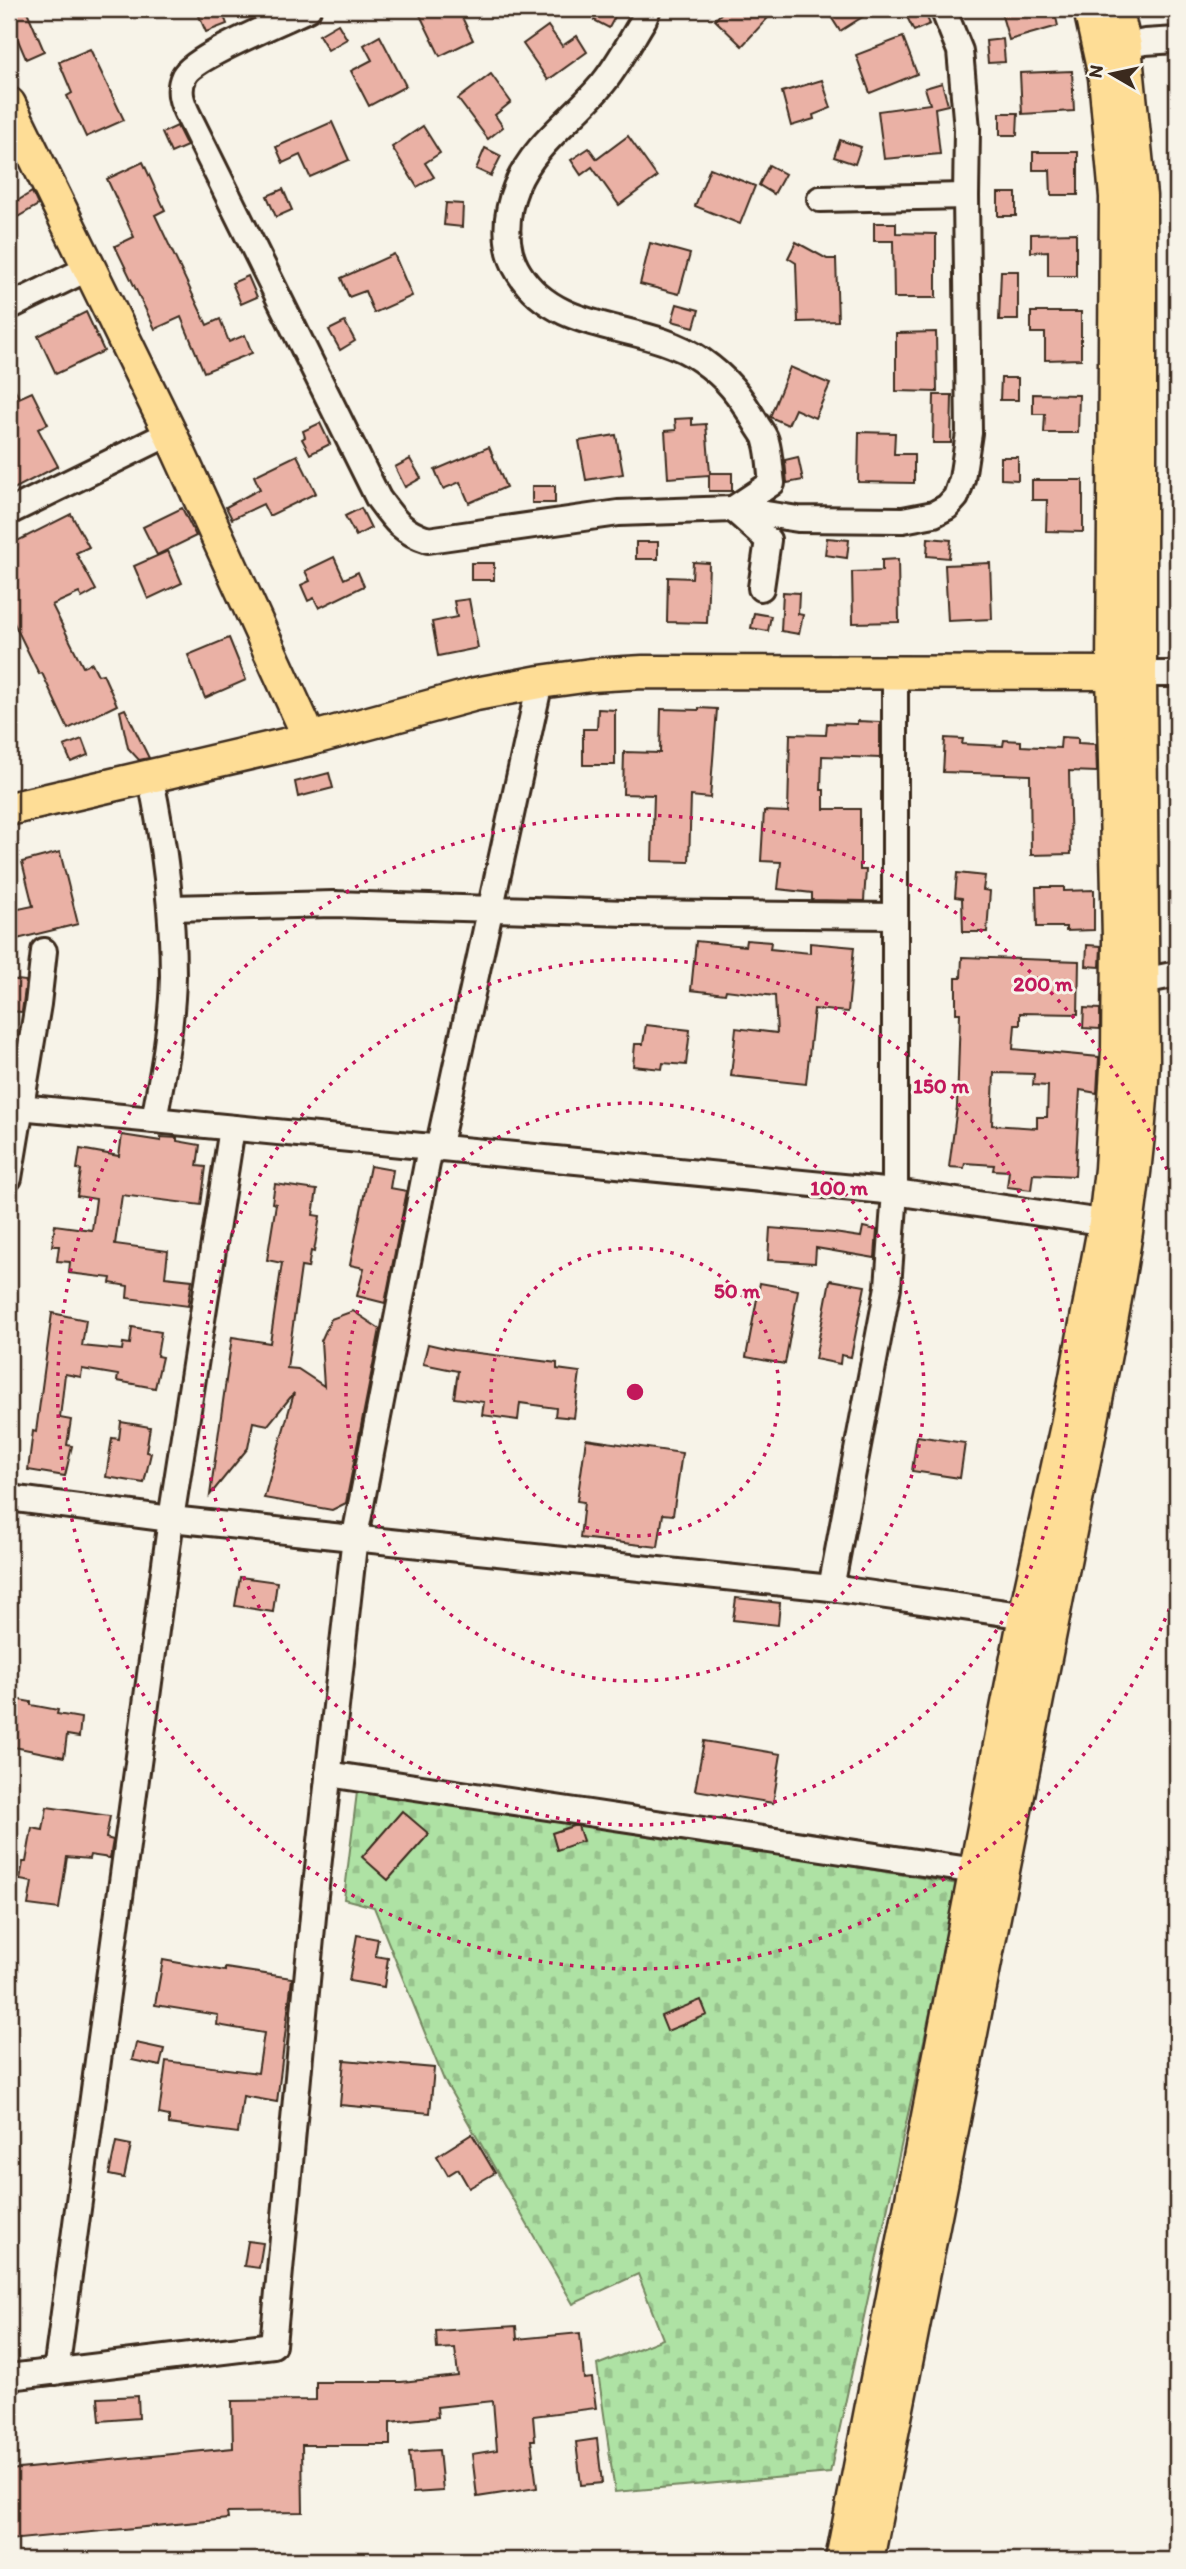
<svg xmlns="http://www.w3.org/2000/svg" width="1186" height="2569" font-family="Itim,sans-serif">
<defs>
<pattern id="cemetery-stones" width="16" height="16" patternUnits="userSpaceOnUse" patternTransform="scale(1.75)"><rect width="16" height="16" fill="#aee2a4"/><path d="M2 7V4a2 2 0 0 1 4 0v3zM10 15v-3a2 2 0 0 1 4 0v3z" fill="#97c28d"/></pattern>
</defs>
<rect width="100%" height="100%" fill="#f7f3e8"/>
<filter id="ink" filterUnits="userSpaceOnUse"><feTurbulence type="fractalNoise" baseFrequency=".0143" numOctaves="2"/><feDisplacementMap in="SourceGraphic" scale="14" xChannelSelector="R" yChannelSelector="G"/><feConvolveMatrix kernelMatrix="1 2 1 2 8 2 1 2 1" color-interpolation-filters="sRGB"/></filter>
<g filter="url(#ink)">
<!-- cemetery -->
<path fill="url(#cemetery-stones)" stroke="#748661" stroke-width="2" d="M358,1784L958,1884L830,2473L615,2492L597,2365L663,2339L638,2274L573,2304L444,2080L374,1907L344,1899Z"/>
<!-- building -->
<g fill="#eab1a5" stroke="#3b2a1e" stroke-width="2" fill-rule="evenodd">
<path d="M26,9L44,51L26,59L9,19V16Z"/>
<path d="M216,9H221L227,24L206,32L199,16Z"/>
<path d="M417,9H458L473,40L440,56Z"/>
<path d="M599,9H619L609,28L594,20Z"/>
<path d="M725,9H776L742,46L715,20Z"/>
<path d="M826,9H875L840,31Z"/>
<path d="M903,9H923L930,24L914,31Z"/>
<path d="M1000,9H1054L1058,26L1009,40Z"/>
<path d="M338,24L347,39L328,50L319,35Z"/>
<path d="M548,26L562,46L577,36L587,52L548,80L523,44Z"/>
<path d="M380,36L406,86L369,106L351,71L372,60L364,45Z"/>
<path d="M903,37L917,74L870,93L856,55Z"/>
<path d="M1003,39L1005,62L988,63L986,41Z"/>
<path d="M90,49L124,120L86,137L67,96L72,93L59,62Z"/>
<path d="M1072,71L1074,111L1022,114L1020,73Z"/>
<path d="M491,74L511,102L495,115L503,127L488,139L458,99Z"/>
<path d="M822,80L831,108L813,115L814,119L791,126L782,92Z"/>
<path d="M942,83L948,105L935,108L940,154L884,159L878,111L930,104L925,88Z"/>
<path d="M1000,113H1018L1017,135H1000Z"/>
<path d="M332,122L349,160L310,177L300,155L283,163L276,147Z"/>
<path d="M177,126L187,146L171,153L162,133Z"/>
<path d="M423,126L440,153L425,163L434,177L417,187L392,147Z"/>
<path d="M628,136L657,177L619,205L592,167L581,175L571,160L589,148L597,159Z"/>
<path d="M840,140L861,147L855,164L834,157Z"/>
<path d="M485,148L501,156L491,176L476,169Z"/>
<path d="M1033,152H1078V195H1051L1050,170H1033Z"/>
<path d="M143,162L165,210L155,215L207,325L220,319L229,342L245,335L252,353L204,372L181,317L155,329L115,246L134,237L107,179Z"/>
<path d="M769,165L785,174L774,194L759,185Z"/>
<path d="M710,168L755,186L740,224L695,206Z"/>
<path d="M283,189L292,210L276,217L267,196Z"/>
<path d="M32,192L38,205L9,222V206Z"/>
<rect x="998" y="193" width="18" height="23"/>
<path d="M446,203L463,204L462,227L444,225Z"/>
<path d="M874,223H896V233L936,234V298H894L893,241H874Z"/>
<path d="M1076,233V276H1048V251L1031,252V234Z"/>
<path d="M796,242L827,259H836L838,321L798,322L796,263L788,258Z"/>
<path d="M650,243L690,254L679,294L640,284Z"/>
<path d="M394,254L412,296L374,313L365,291L349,297L341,278Z"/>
<path d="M1001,271H1018V320H999Z"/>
<path d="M248,276L257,297L241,304L232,283Z"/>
<path d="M677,304L699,310L694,327L672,321Z"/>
<path d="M86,312L104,351L56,374L38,336Z"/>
<path d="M1031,312H1081V359L1045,360V333H1031Z"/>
<path d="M345,322L355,341L340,350L329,330Z"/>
<path d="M936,332L937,392L896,391V333Z"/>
<path d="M790,367L830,384L815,418L795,409L788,425L770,417Z"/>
<path d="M9,377L19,398L32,392L48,424L38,429L58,466L14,489L9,480Z"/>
<path d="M1001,378H1018V400H1000Z"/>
<path d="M1033,394L1079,395L1078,433H1044L1045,414H1033Z"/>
<path d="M934,395H952L951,443H933Z"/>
<path d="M692,418V425L706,424L710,473H732V491H709V475L668,478L665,431L676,430L675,419Z"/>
<path d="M320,423L330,444L310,454L302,439L305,437L303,431Z"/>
<path d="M859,432L895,433L894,454H914V483L858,482Z"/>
<path d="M616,435L623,474L586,480L579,441Z"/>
<path d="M489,447L506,487L469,503L460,482L443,489L435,470Z"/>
<path d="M297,455L316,493L269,516L263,504L232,519L226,507L260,489L254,476Z"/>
<path d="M798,457L803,480L787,483L785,460Z"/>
<path d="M1001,457H1018V480L1001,479Z"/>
<path d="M410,459L421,478L405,487L395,467Z"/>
<path d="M1032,480H1083V532L1046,531L1047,500H1032Z"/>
<rect x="532" y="486" width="23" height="17"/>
<path d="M182,508L196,536L157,555L143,527Z"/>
<path d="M361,508L371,528L356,536L345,516Z"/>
<path d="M71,514L89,547L76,553L96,590L82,598L79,593L52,605L83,667L92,663L98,675L103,674L117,705L68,729L42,673L39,674L9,613V545Z"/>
<path d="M827,538L849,540L847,558L825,555Z"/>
<path d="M928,538L951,540L949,558L927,556Z"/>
<rect x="636" y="542" width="22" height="17"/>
<path d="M168,551L182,583L148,599L134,566Z"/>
<path d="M334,557L344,579L358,572L364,586L319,608L314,598L308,601L301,585L310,581L305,571Z"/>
<path d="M898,559L899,622L853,623L852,572L882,571V560Z"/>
<path d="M693,562L709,563L707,623L667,622L668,577L692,578Z"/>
<rect x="471" y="563" width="23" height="17"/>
<path d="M990,563L992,619L948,621L945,565Z"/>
<path d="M783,592L799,593L798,614L803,615L799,634L781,631Z"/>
<path d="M469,599L478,648L438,656L432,622L457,617L454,601Z"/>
<path d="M754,613L771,616L768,631L751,628Z"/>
<path d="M229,638L246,680L205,698L188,655Z"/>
<path d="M699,708L717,709L710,798L691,796L689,862L652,861L654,795L623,794L624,752L660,753L661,709L699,710Z"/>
<path d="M125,709L149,758L139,760L128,748L120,711Z"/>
<path d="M598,709L615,710V765H583V729H597Z"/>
<path d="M857,721L880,722V758L822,756L821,790H824V809H860V870H866L864,901L812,900V893L778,889L781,862L761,861L764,811L788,812L790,734L826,735L827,723L857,724Z"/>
<path d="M1061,737L1078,738V743L1096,744L1097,772L1069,771L1071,854L1031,855L1030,775L943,772L945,738L963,739L962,744L1003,746L1004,740L1021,741V746L1060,748Z"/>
<path d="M82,739L88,755L71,762L64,746Z"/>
<path d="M329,773L333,788L298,797L295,782Z"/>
<path d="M60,852L78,924L9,941V911L33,906L22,862Z"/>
<path d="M957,873L985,876L983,890L990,891L987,932H963L962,898L955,897Z"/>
<path d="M1036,887H1064V891L1094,890V930L1066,931V927H1037Z"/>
<path d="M746,940L771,942L770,949L810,953V943L854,947L848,1012L814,1009L806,1084L731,1076L736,1028L777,1033L775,996L726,990L725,994L691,990L696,941L745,946Z"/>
<path d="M1087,945L1101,946L1100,967L1086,966Z"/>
<path d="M962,957L1079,961L1078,1014L1020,1013V1025H1015L1013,1049L1099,1057L1097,1093L1080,1090L1075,1176L1033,1174L1031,1190L1007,1187L1009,1171L993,1170L994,1165L965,1163L964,1168L949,1167L957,1107L960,1013H956V978H961ZM994,1073L1034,1074L1033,1085L1048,1086L1047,1117H1037V1128L992,1125Z"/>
<path d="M9,979L26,981L22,1012L9,1011Z"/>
<path d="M1084,1008L1100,1009V1029L1083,1028Z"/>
<path d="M646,1025L690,1030L686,1065L663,1063L662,1069L633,1066L635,1044H643Z"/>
<path d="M122,1135L161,1141V1137L177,1138V1141L200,1145L197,1166L206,1167L201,1205L122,1195L115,1244L168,1251L165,1277L192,1280L188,1306L127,1298L128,1286L110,1283L111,1278L69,1273L70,1262L57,1261L59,1246H52L55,1225L92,1230L96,1199L77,1196L81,1170L77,1169L80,1149L119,1156Z"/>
<path d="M370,1166L393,1170L390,1188L407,1191L385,1303L357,1296L364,1268L350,1265Z"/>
<path d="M275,1184L317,1190L313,1215L320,1216L314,1252L311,1251L308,1268L301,1267L287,1368L298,1369L324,1386L321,1341L331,1319L353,1311L380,1329L346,1503L332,1510L264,1498L294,1393L268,1425L253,1422L248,1448L210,1495L232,1337L270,1343L282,1263L267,1260L276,1204L272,1203Z"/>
<path d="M863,1227L877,1230L875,1258L816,1248L815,1263L768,1260L770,1228L834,1233L861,1237Z"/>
<path d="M830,1280L865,1286L851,1357L841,1355L840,1364L815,1359Z"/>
<path d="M760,1283L798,1290L785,1364L746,1357Z"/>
<path d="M52,1313L86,1320L82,1346L122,1350L123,1343L130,1344L132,1327L161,1332L157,1356L162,1357L155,1388L117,1381L118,1375L82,1369L81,1377L65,1374L60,1418L71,1420L67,1445L72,1446L65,1476L28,1470L33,1431L36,1432Z"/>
<path d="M428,1344L454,1350L557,1363V1369L580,1372L574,1418L555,1416L556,1408L520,1403L518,1420L482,1415L484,1402L454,1398L458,1371L423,1364Z"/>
<path d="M121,1422L150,1427L146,1452L151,1453L144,1483L106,1477L112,1438L119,1439Z"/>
<path d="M917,1436L965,1443L960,1478L912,1471Z"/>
<path d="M586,1439L682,1453L673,1515L663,1514L658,1547L580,1538L584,1502L577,1501Z"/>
<path d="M240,1577L277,1582L273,1612L235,1606Z"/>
<path d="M736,1598L780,1603L778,1625L733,1620Z"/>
<path d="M14,1699L31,1702V1705L58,1710L57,1714L81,1718L79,1737L67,1735L64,1757L9,1746V1704H13Z"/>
<path d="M704,1741L781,1754L773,1803L695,1790Z"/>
<path d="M47,1807L110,1816L106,1838L113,1840L110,1858L90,1855L89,1859L67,1857L59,1909L28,1905L32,1882L20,1880L23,1862H26L32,1828L43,1830Z"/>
<path d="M402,1811L429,1834L388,1880L362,1857Z"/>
<path d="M573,1826H578L583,1841L557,1850L552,1833Z"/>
<path d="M357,1935L378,1939L375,1956L388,1958L384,1987L349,1981Z"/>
<path d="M163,1960L225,1971V1968L292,1978L277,2102L243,2096L238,2133L169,2124V2116L159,2114L166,2061L258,2073L264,2033L217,2025L218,2015L155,2005Z"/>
<path d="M701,2000L707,2015L667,2031L661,2016Z"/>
<path d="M136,2043L164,2049L160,2066L132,2060Z"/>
<path d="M344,2060L434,2068L430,2113L340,2105Z"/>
<path d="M472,2134L495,2173L469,2188L458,2169L448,2175L437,2156Z"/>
<path d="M116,2142L131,2145L124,2178L109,2175Z"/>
<path d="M248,2241L263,2243L259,2268L244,2266Z"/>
<path d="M516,2326L517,2339L580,2333L584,2379L592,2378L596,2408L533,2416L535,2440H531L537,2488L477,2497L472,2454L497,2450L493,2401L437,2407L438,2417L390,2422V2445H302L303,2512L227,2513L228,2519L9,2540V2470L233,2448L232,2401L316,2400V2382H401L458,2376L455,2348L437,2349L436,2331Z"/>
<path d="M138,2396L139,2418L100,2421L98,2398Z"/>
<path d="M597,2439L602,2483L581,2485L576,2442Z"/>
<path d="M439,2450L443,2491L413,2493L409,2452Z"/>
</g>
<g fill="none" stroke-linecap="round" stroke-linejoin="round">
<!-- minor casing -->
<g stroke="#3b2a1e" stroke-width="30">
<g id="minor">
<path d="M308,9C285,20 193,57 184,76C177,91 182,103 189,117L378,498C394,520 402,532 428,540L618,513L733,509L798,519L903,520L934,514L947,507L956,497L962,479L969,433L966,196L967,129L960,51L943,9"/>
<path d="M648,9L644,19C631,40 619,63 604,82C576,117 534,143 516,187C505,214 503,248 519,273C559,337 644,320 701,360C728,379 739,394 756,423C759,429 765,435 766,441C770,454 770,470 772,483L733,509L768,540L761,588"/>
<path d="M1125,46L1145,42L1177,40"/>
<path d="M820,199L966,196"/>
<path d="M9,307L89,268"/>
<path d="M9,512L170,433"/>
<path d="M1140,674H1177"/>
<path d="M150,775C164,842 173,908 173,976C172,1025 163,1072 154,1120"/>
<path d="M171,908L333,904L627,913L895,916"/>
<path d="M1143,981L1177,974"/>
<path d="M9,1106L895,1192L1122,1225"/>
<path d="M438,1149L540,682"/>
<path d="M9,1178L38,1004L44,951"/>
<path d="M9,1498L171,1519L831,1588L1040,1618"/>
<path d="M831,1588L888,1287L895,1192V673"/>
<path d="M328,1774L976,1871"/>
<path d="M56,2372L171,1519L232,1128"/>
<path d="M9,2377L273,2345L315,1895L355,1536L430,1148"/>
</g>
</g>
<!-- major casing -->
<g stroke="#3b2a1e" stroke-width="37">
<g id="major">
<path d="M9,104L170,433L310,739"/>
<path d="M9,809L310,739L476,694L540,682L591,675L643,672L1133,673"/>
<path d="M842,2560L1025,1616L1066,1430L1105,1223L1111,1169L1118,1050L1119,939L1113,673L1116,197L1105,77L1090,9"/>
<path d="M867,2560L1104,1359C1123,1259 1139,1162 1143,1061L1140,674V196L1125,46L1116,9"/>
</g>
</g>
<!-- minor -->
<use href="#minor" stroke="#f7f3e8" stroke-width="24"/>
<!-- major -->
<use href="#major" stroke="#fedd96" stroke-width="32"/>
</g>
</g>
<!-- distance rings -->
<g fill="none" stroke="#c2185b" stroke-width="3.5" stroke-dasharray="3.5 7">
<circle cx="635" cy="1392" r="144"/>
<circle cx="635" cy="1392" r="289"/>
<circle cx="635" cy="1392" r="433"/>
<path d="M1177 1589A577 577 0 1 1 1177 1195"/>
</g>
<circle cx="635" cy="1392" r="10" fill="#c2185b" stroke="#f7f3e8" stroke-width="3.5"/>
<g font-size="21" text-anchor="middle" font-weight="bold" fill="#c2185b" stroke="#f7f3e8" stroke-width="6" stroke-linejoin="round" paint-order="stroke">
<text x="1043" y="991">200 m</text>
<text x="941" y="1093">150 m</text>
<text x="839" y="1195">100 m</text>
<text x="737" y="1298">50 m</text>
</g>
<!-- margin -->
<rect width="1186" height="2569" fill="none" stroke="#f7f3e8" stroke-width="35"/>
<rect x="18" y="18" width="1151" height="2534" fill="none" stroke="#3b2a1e" stroke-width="2.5" filter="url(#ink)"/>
<!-- north arrow -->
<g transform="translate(1112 74) rotate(279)" stroke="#f7f3e8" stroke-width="5" paint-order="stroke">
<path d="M0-5L12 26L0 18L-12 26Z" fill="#3b2a1e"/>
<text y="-10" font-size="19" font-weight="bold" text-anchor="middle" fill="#3b2a1e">N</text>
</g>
</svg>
